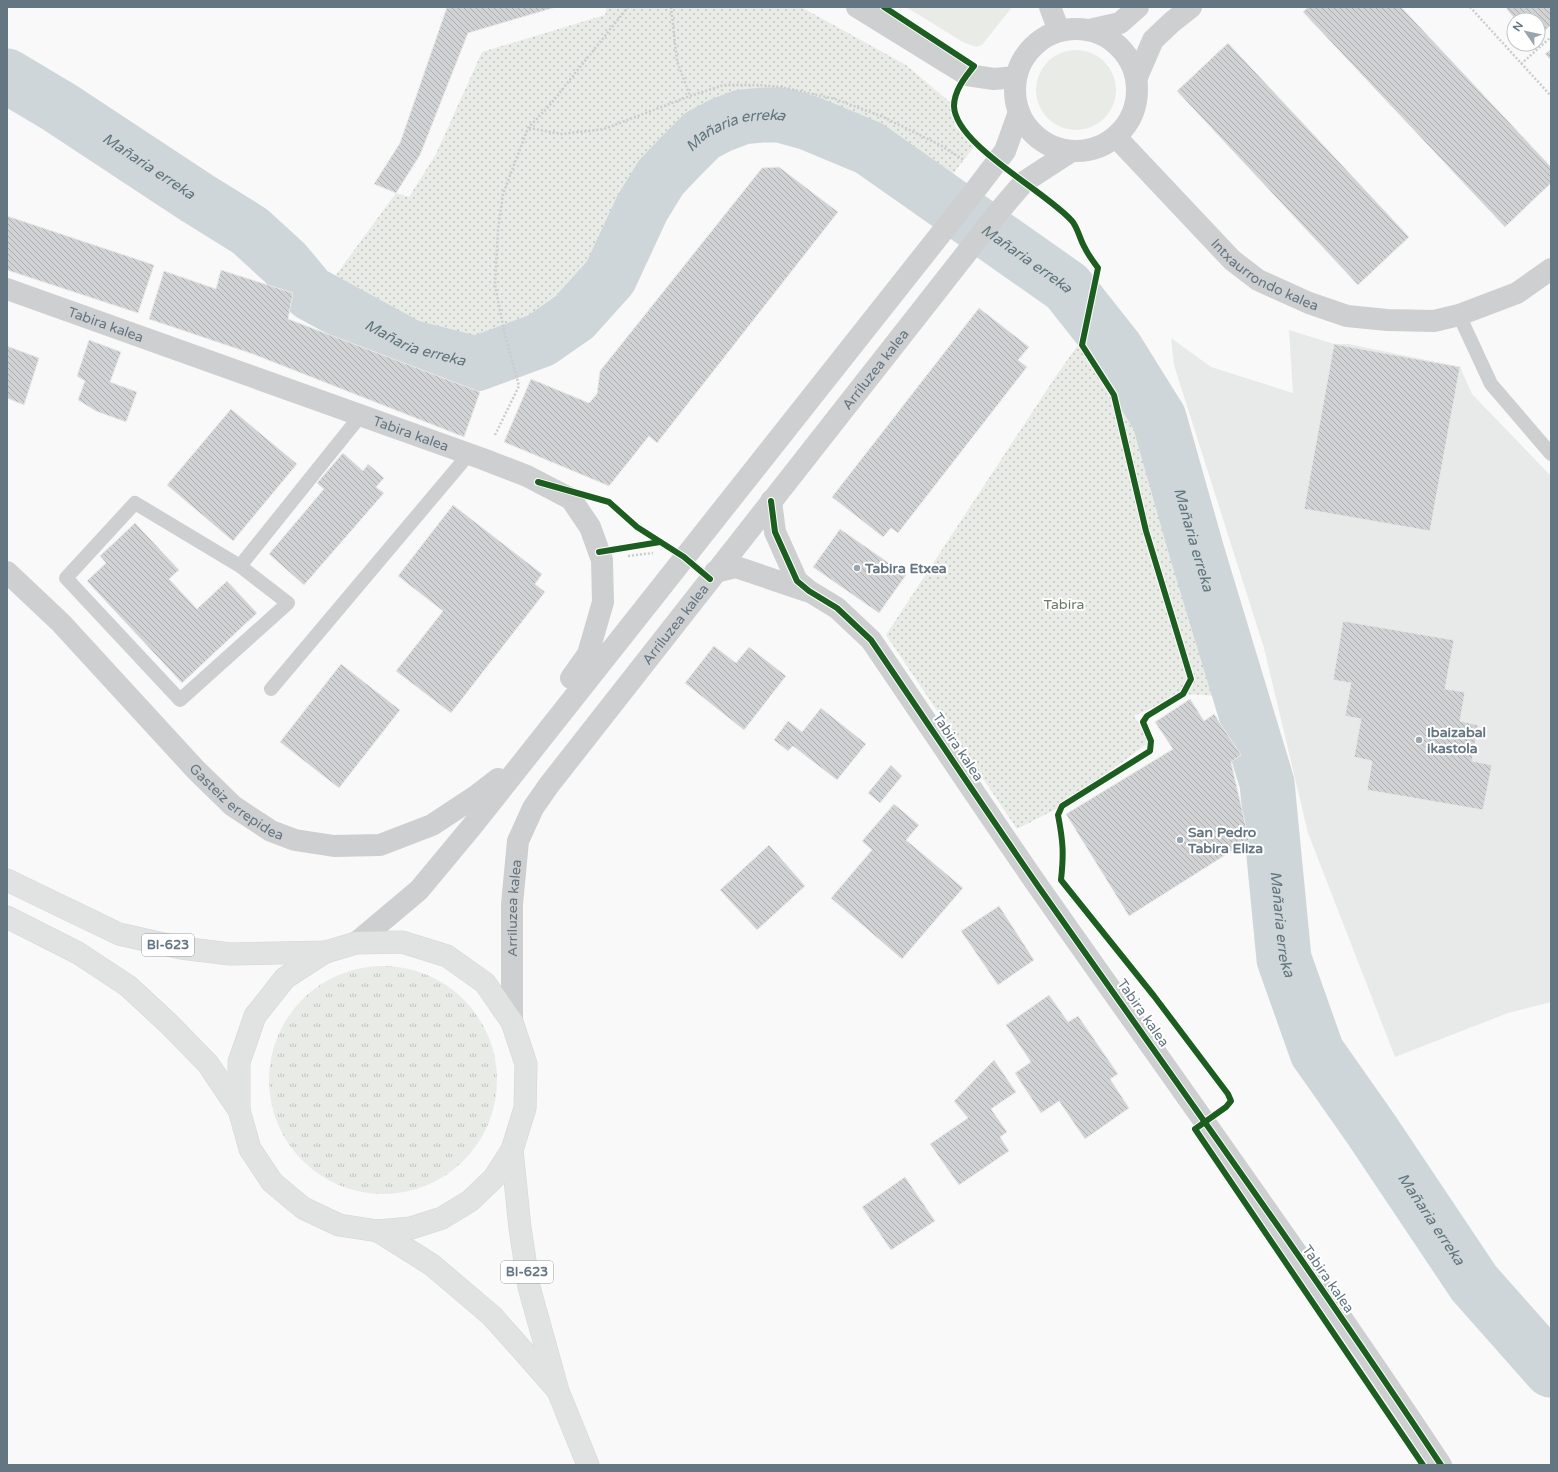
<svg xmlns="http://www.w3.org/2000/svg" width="1558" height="1472" font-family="'Varela Round',sans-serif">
<defs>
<pattern id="grass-tufts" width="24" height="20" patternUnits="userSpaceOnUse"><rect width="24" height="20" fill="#e8ebe6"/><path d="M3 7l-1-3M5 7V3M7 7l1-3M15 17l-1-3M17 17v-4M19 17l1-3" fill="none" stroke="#c0c3c0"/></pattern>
<pattern id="park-dots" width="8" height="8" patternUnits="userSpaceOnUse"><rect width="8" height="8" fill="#e8ebe6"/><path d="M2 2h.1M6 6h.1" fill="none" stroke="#c0c3c0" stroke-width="1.8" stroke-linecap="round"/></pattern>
<pattern id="building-back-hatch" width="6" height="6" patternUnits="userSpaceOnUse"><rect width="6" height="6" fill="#d0d2d3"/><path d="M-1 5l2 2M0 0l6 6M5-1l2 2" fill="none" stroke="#acafb1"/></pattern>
</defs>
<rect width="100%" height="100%" fill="#f9f9f9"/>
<!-- built -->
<path fill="#e8e9e9" d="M1289,330L1334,344H1349L1460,367L1472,394L1551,476V1002L1508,1013L1395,1057L1308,833L1264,648L1174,365L1171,338L1211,367L1293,393Z"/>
<!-- grass -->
<circle fill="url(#grass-tufts)" cx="383" cy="1080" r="114"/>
<!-- park -->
<g fill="url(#park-dots)">
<path d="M607,7H801L906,65L951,103L955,126L974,147L948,180L913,154L883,133L838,112L802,103L761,99L739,101L707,114L684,130L657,158L620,214L609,239L591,266L580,286L566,301L545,314L523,324L492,335L467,339L439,338L410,333L374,312L349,293L336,275L396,193L409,197L436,154L482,52L605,15Z"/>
<path d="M1092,325L1155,411L1160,453L1184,522L1197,599L1221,696L1183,694L1134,716L1151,741L1062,806L1017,829L886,635L1054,379Z"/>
</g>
<!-- garden -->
<g fill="#e8ebe6">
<path d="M906,7H1012L982,45L976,47L963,42Z"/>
<circle cx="1076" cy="90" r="40"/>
</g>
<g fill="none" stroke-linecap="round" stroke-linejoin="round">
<!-- river -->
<path stroke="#ced6d9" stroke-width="55" id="s1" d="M7,76L59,107L197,198L250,231L285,263L310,293L409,347L476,364L541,340L574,317L610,277L642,208L661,177L682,155L702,135L721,125L742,117L762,115H780L809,123L869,148L1067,287L1116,349L1159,418L1197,552L1267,783L1284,959L1317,1052L1371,1129L1474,1283L1551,1370"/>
</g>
<!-- building -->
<g fill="url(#building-back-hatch)" stroke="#e8e8e8">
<path d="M447,7H556L468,33L420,155L396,193L374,184L400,143Z"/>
<path d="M1308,7H1401L1551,167V183L1505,227L1303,12Z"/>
<path d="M1505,7H1551V25L1538,37V20H1516Z"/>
<path d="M1228,43L1409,237L1358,285L1177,91Z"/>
<path d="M1551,49V60L1545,54Z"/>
<path d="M779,167L838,212L657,443L649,436L609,486L504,442L531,379L589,403L597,394L600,371L762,168Z"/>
<path d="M7,216L154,265L138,313L7,270Z"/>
<path d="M221,270L293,293L288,319L480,392L464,437L253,354L149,319L164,271L216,289Z"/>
<path d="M979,308L1029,347L1018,360L1027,367L898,533L891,528L883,537L832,497Z"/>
<path d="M89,340L121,352L110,382L137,392L126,422L96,411L78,400L85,381L77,376Z"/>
<path d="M1334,344L1460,367L1430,531L1304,509Z"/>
<path d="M7,346L39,358L24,405L7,398Z"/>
<path d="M231,409L297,464L233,541L167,485Z"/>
<path d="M343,453L363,471L368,464L384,478L376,487L384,493L304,585L269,554L324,489L317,483Z"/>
<path d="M453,505L542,574L535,584L545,592L451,713L396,671L443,611L398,576Z"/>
<path d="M135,523L179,570L169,579L197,609L227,581L257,613L182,683L87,581L106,563L100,556Z"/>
<path d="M840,529L906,575L879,613L813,567Z"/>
<path d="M1343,621L1454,640L1445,689L1465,692L1460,721L1478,725L1472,761L1492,765L1483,810L1367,790L1372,761L1354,757L1361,719L1345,716L1351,683L1333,680Z"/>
<path d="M714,646L736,663L749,647L786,676L744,730L685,683Z"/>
<path d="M341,664L400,710L339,788L280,742Z"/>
<path d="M1190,699L1204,721L1214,714L1241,755L1231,762L1249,840L1129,916L1066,814L1173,749L1155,722Z"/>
<path d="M821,708L866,744L837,780L793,746L788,751L774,740L788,721L802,732Z"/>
<path d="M891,765L902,776L880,803L868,793Z"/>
<path d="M894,804L919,825L906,840L963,888L902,959L831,898L872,850L862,841Z"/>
<path d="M769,845L805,886L757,930L720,890Z"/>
<path d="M999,906L1034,960L998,985L961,931Z"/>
<path d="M1049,995L1068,1022L1078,1016L1118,1074L1110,1079L1129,1108L1085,1139L1059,1101L1041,1113L1015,1073L1031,1062L1006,1025Z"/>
<path d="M994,1060L1016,1092L991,1109L1007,1132L1000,1137L1009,1151L959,1185L930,1144L968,1118L954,1101Z"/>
<path d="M905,1177L935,1221L891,1250L862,1207Z"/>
</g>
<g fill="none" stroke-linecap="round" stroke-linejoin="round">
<!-- primary casing -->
<g stroke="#d5d6d7" stroke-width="23">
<g id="primary">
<path d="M7,880L119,934L181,948L230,954L326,952L356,943L402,942L447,956L485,983L512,1022L526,1064L525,1108L512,1150L494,1178L470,1201L442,1218L411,1228L378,1231L339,1225L303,1208L272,1182L250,1149L239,1110L208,1064L169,1024L128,986L78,953L7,917"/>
<path d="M239,1110V1062L255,1016L285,978L325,952"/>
<path d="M512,1150L520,1228L529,1287L558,1391L588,1465"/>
<path d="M378,1231L432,1265L492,1316L555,1387"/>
</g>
</g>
<!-- path -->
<g stroke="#cbcccd" stroke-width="2.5" stroke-dasharray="2 2" stroke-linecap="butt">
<path d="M671,7L677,61L690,96"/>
<path d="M1470,7L1551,96"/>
<path d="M1521,64L1551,37"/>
<path d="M529,128L562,134L604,129L690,96L724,85H759L781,87L835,99L881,116L940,145L964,160"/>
<path d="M495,435L519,386L504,331L495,285L498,230L503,194L528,128L549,106L628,7"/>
<path d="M628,556L653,553"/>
</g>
<!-- lane -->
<g stroke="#cecfd0" stroke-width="14">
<path d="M1459,315L1491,384L1551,454"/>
<path d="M240,566L288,603L180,700L66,578L135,503L240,566L361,415"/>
<path d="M271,689L469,454"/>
</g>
<!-- street -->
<g stroke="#cecfd0" stroke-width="22">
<path d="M857,7L967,75L994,79L1016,77"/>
<path d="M1050,7L1059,31"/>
<circle cx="1076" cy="90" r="61"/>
<path d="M1089,30L1120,23L1138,7"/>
<path d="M1137,77L1153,40L1172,22L1191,7"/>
<path id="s2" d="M1116,137L1232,260L1258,280L1309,303L1347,316L1387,320L1434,321L1459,315L1517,293L1551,269"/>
<path id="s3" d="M7,289L483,459L527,476L571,499L590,527L602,560L603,602L588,654L571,678"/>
<path d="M771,501L775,532L797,581L809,591L837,608L871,640C927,722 982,805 1038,886C1173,1078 1311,1269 1441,1465"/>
<path id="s4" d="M7,572L61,623L196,770L233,806L271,831L295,840L334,846L380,845L432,825L476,796L498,779"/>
<path d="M715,572L736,567L807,591"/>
<path d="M356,943L419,890L473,825L973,193L1005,151L1019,112"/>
<path id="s5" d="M512,1022V904L518,841L533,808L549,785L1001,209L1024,182L1070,152"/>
</g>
<!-- primary -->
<use href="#primary" stroke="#e1e2e2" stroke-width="22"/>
<!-- cycleway casing -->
<g stroke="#fff" stroke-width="8">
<g id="cycleway">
<path d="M884,7L974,66C965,77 954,91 954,106C955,145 1047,192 1072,221C1078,228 1080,240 1085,248C1088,255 1094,262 1098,268L1082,345L1114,395L1146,531L1191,679L1183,694L1147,716L1143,722L1151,741L1150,751L1062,806L1058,815C1063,841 1064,853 1061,880L1154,996L1228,1094L1231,1101L1226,1107L1195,1129L1423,1465"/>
<path d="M538,482L609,502L637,527L684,557L710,579"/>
<path d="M771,501L775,532L797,581L809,591L837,608L871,640C927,722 982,805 1038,886C1173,1078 1311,1269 1441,1465"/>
<path d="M599,552L660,542"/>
</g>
</g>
<!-- cycleway -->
<use href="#cycleway" stroke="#1b5e20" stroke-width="6"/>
</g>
<!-- markers -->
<g fill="#99a4ac" stroke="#fff" stroke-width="1.5">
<circle cx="857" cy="568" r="4"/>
<circle cx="1419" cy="740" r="4"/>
<circle cx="1180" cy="840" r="4"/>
</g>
<g text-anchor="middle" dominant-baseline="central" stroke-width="4" stroke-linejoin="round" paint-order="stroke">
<!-- shield labels -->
<g fill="#fff" stroke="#939fa8" stroke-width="1">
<rect x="142" y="934" width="52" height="22" rx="3"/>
<rect x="501" y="1261" width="52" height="22" rx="3"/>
</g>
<g font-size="13" font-weight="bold" fill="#657683">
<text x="168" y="945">BI-623</text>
<text x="527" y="1272">BI-623</text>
</g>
<!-- street labels -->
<g font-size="14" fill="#657683" stroke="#fff">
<text stroke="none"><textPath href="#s2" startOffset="205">Intxaurrondo kalea</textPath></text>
<text stroke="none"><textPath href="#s3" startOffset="105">Tabira kalea</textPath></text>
<text stroke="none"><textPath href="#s5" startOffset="774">Arriluzea kalea</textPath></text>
<text stroke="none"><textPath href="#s3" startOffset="429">Tabira kalea</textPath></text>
<text stroke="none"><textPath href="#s5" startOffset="450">Arriluzea kalea</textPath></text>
<text transform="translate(958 747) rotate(56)">Tabira kalea</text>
<text stroke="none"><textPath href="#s4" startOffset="326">Gasteiz errepidea</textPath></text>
<text stroke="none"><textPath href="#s5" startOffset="114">Arriluzea kalea</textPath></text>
<text transform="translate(1143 1013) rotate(55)">Tabira kalea</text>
<text transform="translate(1328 1279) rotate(55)">Tabira kalea</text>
</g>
<!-- poi labels -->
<g font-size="14" font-weight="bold" fill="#657683" stroke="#fff" text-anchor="start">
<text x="865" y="568">Tabira Etxea</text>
<text x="1427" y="732">Ibaizabal<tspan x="1427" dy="16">ikastola</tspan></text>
<text x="1188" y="832">San Pedro<tspan x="1188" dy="16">Tabira Eliza</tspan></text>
</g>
<!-- park labels -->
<g font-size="14" fill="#687a64" stroke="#fff">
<text x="1064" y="604">Tabira</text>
</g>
<!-- water labels -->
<g font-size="15" font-style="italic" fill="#60757c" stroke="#fff">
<text stroke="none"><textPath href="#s1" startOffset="925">Mañaria erreka</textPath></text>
<text stroke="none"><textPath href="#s1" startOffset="168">Mañaria erreka</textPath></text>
<text stroke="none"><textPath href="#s1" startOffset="1261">Mañaria erreka</textPath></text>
<text stroke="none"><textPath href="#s1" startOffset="492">Mañaria erreka</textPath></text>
<text stroke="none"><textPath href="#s1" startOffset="1597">Mañaria erreka</textPath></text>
<text stroke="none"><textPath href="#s1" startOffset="1993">Mañaria erreka</textPath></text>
<text stroke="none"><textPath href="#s1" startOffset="2329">Mañaria erreka</textPath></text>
</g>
</g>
<!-- border -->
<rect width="1558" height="1472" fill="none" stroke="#657683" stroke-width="16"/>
<!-- north arrow -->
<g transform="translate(1526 32) rotate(304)"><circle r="19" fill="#ffffff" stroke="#c1c8cd"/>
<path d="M0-3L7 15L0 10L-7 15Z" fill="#99a4ac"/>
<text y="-6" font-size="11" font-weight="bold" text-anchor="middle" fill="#657683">N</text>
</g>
</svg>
